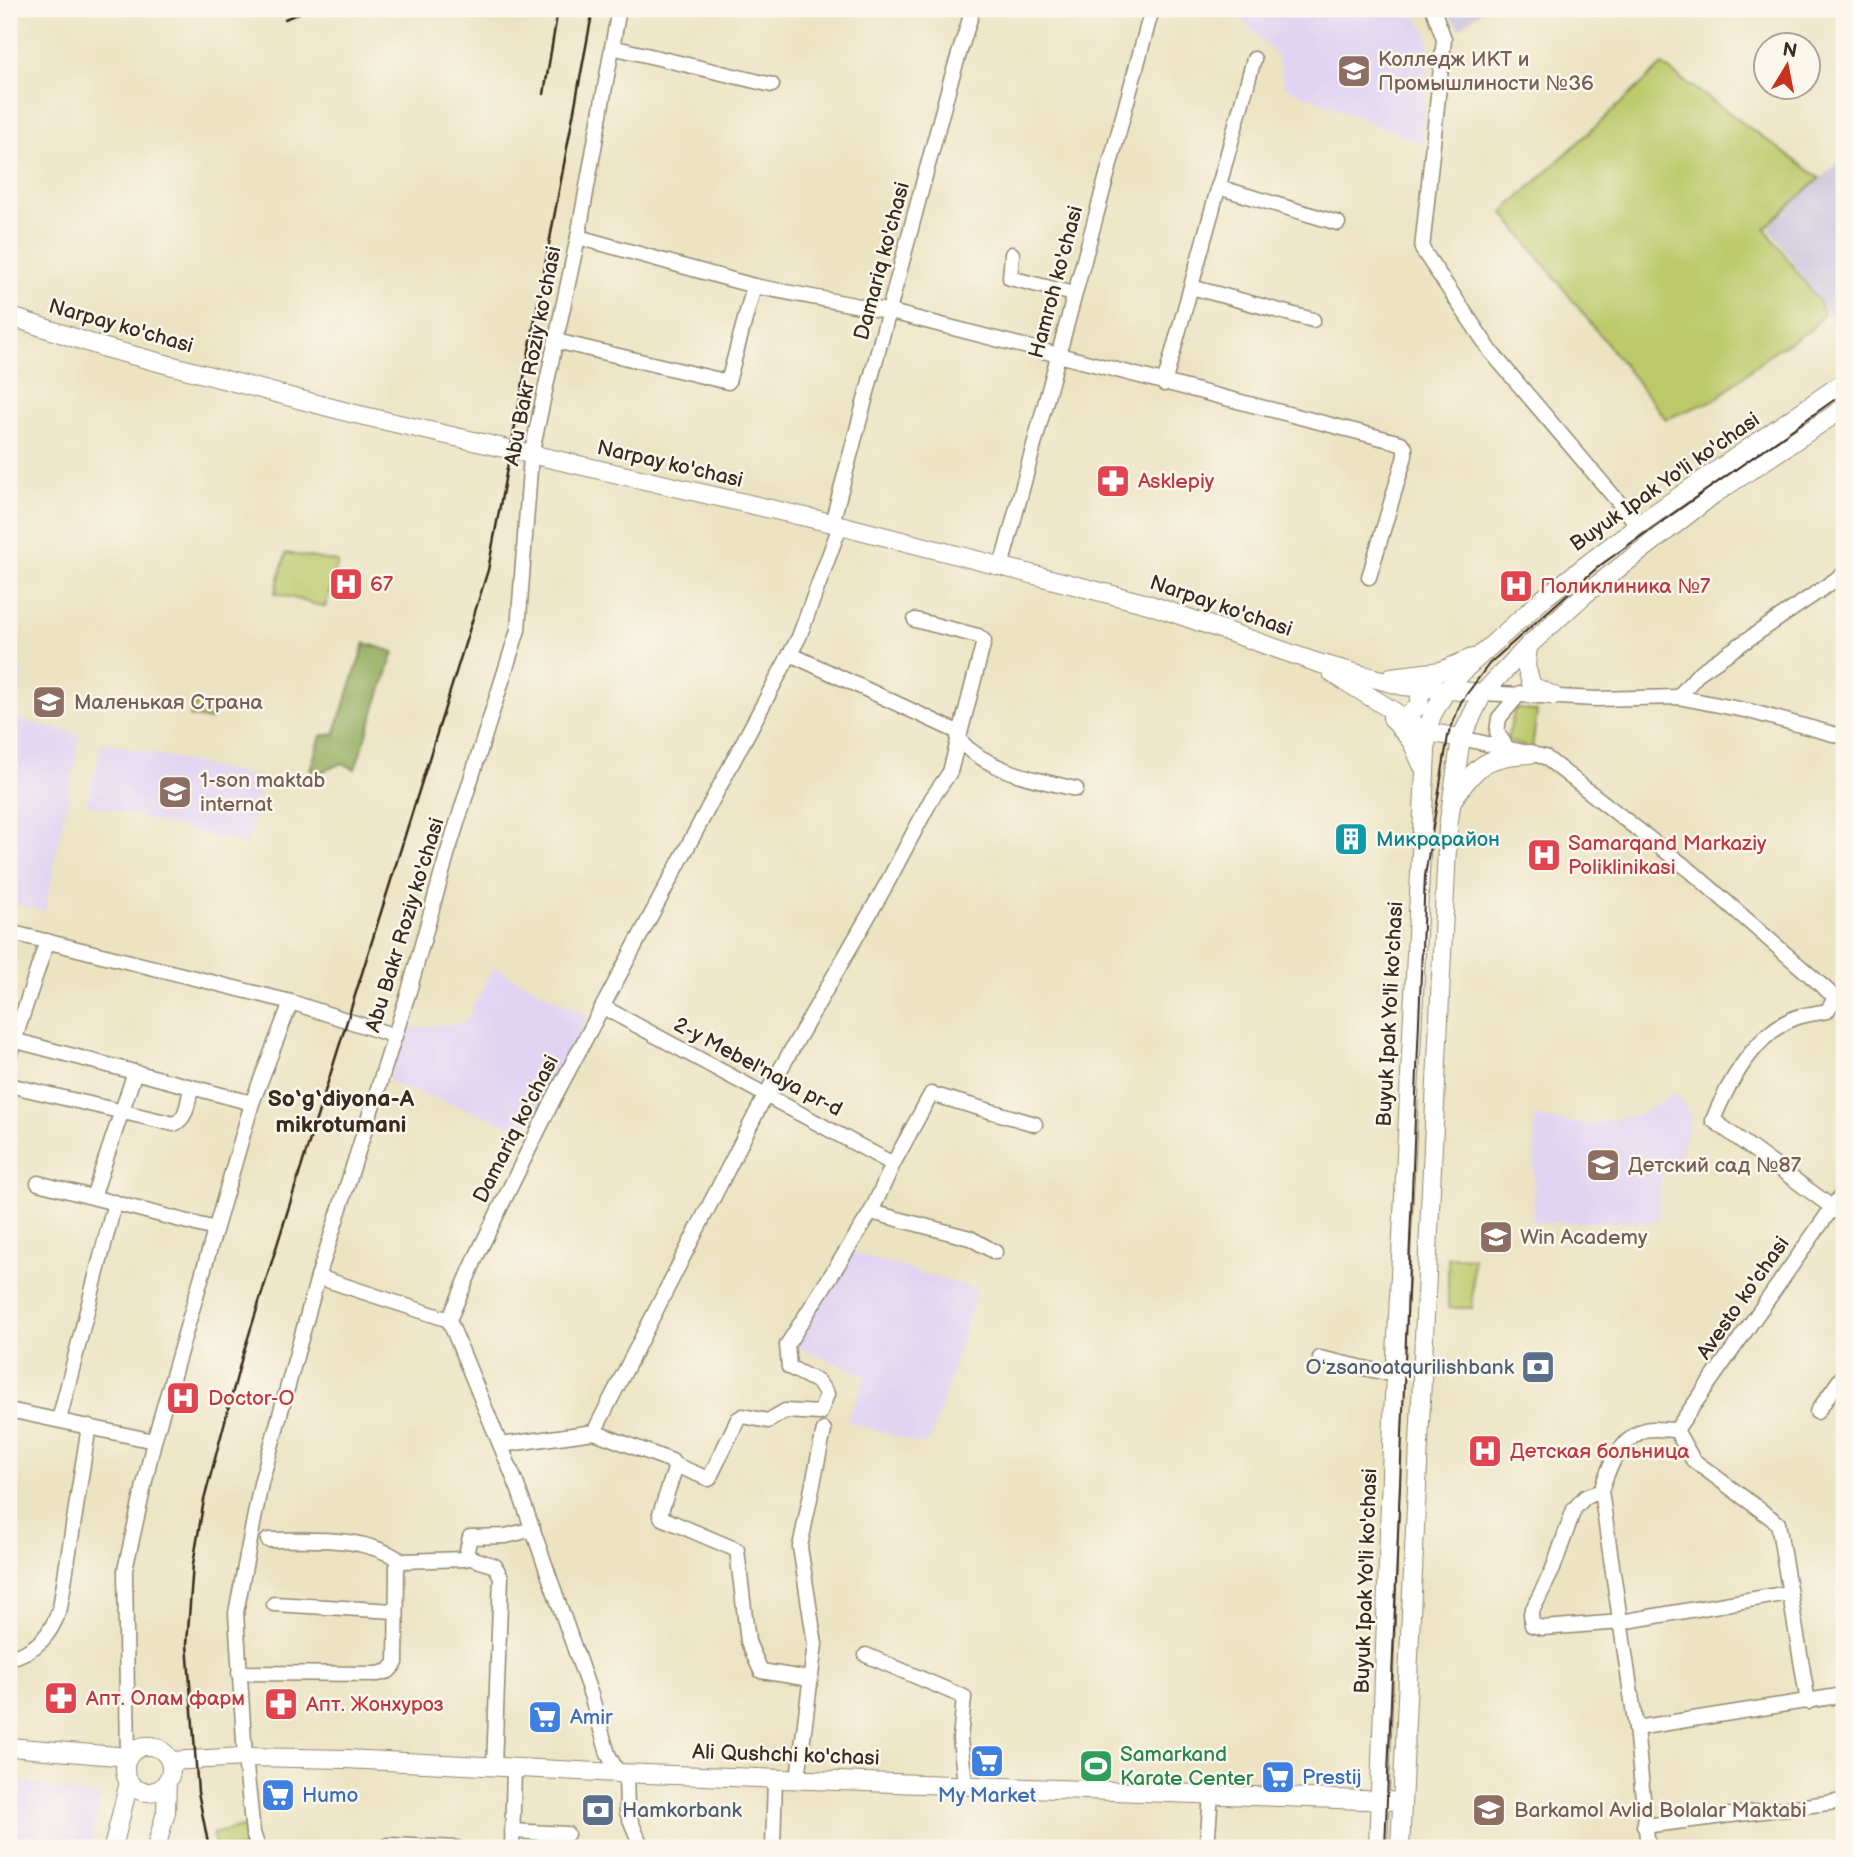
<svg xmlns="http://www.w3.org/2000/svg" width="1853" height="1857" font-family="'Balsamiq Sans',sans-serif">
<rect width="100%" height="100%" fill="#fbf7ec"/>
<filter id="ink" filterUnits="userSpaceOnUse"><feTurbulence type="fractalNoise" baseFrequency=".0143" numOctaves="2"/><feDisplacementMap in="SourceGraphic" scale="14" xChannelSelector="R" yChannelSelector="G"/><feConvolveMatrix kernelMatrix="1 2 1 2 8 2 1 2 1" color-interpolation-filters="sRGB"/></filter>
<filter id="wash" filterUnits="userSpaceOnUse"><feTurbulence type="fractalNoise" baseFrequency=".00686" numOctaves="4" result="noise"/><feDisplacementMap in="SourceGraphic" scale="28" xChannelSelector="R" yChannelSelector="G"/><feGaussianBlur stdDeviation="1.57" result="paint"/><feColorMatrix in="noise" values="0 0 0 0 0 0 0 0 0 0 0 0 0 0 0 0 0 1.4 0 .05"/><feComposite in="paint" operator="in"/></filter>
<g filter="url(#wash)">
<rect width="100%" height="100%" fill="#ebe3c1"/>
<!-- built -->
<g fill="#e1d4f3">
<path d="M1204,9H1410L1429,34L1422,144L1285,87L1277,56L1243,20Z"/>
<path d="M9,668L24,671L13,718L80,735L45,911L9,904Z"/>
<path d="M102,742L263,779L247,845L87,804Z"/>
<path d="M493,967L589,1016L527,1131L388,1082L405,1029L466,1022Z"/>
<path d="M1676,1094L1692,1117L1681,1152L1661,1178L1658,1221L1533,1223L1535,1117L1588,1125L1636,1115Z"/>
<path d="M846,1251L977,1289L931,1439L923,1445L847,1421L866,1376L796,1346Z"/>
<path d="M9,1779L101,1797L90,1848H9Z"/>
</g>
<!-- industrial -->
<g fill="#c5c0da">
<path d="M1444,9H1484L1460,28Z"/>
<path d="M1844,157V337L1769,227Z"/>
</g>
<!-- green -->
<g fill="#bcca6c" stroke="#7c7a45" stroke-width="2">
<path d="M1662,65L1820,178L1765,228L1820,303L1824,314L1810,330L1771,353L1716,399L1666,419L1503,212Z"/>
<path d="M286,553L338,562L325,607L275,593Z"/>
<path d="M194,705L214,709L210,720L190,716Z"/>
<path d="M1515,708L1537,712L1532,749L1507,741Z"/>
<path d="M1448,1257L1473,1258L1472,1308H1448Z"/>
<path d="M243,1827L249,1848H216L212,1834Z"/>
</g>
<!-- forest -->
<path fill="#95ae60" stroke="#686c3f" stroke-width="2" d="M365,643L394,652L355,769L342,763L314,775L310,769L321,736L334,734Z"/>
</g>
<g filter="url(#ink)">
<g fill="none" stroke-linecap="round" stroke-linejoin="round">
<!-- minor casing -->
<g stroke="#938670" stroke-width="17">
<g id="minor">
<path d="M1433,9L1444,39L1422,249L1492,353L1638,525"/>
<path d="M612,47L772,85"/>
<path d="M1218,187L1338,223"/>
<path d="M578,237L754,286L891,312L1401,443L1405,448V456L1369,577"/>
<path d="M1012,254L1010,278L1074,294"/>
<path d="M1191,287L1313,320"/>
<path d="M556,341L728,382L754,286"/>
<path d="M1164,384L1254,59"/>
<path d="M832,523L950,83L973,9"/>
<path d="M1001,567L1152,9"/>
<path d="M790,654L960,733"/>
<path d="M1483,693L1596,699L1678,697L1749,711L1844,737"/>
<path d="M1678,697L1700,672L1844,574"/>
<path d="M1461,738L1545,757L1691,871L1844,1005"/>
<path d="M958,739C989,772 1034,779 1076,789"/>
<path d="M1507,748L1497,732L1499,718L1520,693"/>
<path d="M9,932L291,1002L395,1036"/>
<path d="M1836,997L1827,1011C1815,1014 1801,1014 1790,1020C1754,1037 1727,1085 1713,1120L1844,1216"/>
<path d="M603,1007L893,1164"/>
<path d="M9,1039L252,1103"/>
<path d="M9,1056L47,941"/>
<path d="M9,1085L174,1124C188,1118 188,1100 191,1087"/>
<path d="M38,1183L215,1229"/>
<path d="M93,1197L135,1072"/>
<path d="M871,1212L970,1238L995,1252"/>
<path d="M318,1277L449,1320"/>
<path d="M1320,1358L1395,1375"/>
<path d="M9,1410L154,1441"/>
<path d="M1817,1412L1844,1374"/>
<path d="M59,1420L115,1202"/>
<path d="M1676,1430L1693,1460L1778,1523L1808,1702"/>
<path d="M1676,1430L1844,1191"/>
<path d="M594,1432L672,1461L675,1469L660,1514L662,1518L737,1550L748,1642L761,1671L810,1679"/>
<path d="M501,1445L594,1432L765,1096L886,885L932,798L950,772L984,641L978,636L915,620"/>
<path d="M675,1465L709,1479L738,1419L743,1416L768,1421L785,1411L820,1413L827,1394L818,1382L789,1367L787,1345L871,1212L893,1164L931,1094L1035,1124"/>
<path d="M1601,1491L1585,1497L1574,1509L1553,1569L1531,1613L1532,1625L1543,1628L1621,1622L1789,1593"/>
<path d="M268,1540C315,1540 361,1535 402,1561"/>
<path d="M468,1557L495,1566L501,1577L494,1767"/>
<path d="M274,1604L395,1611"/>
<path d="M866,1655L964,1697L960,1739L965,1784"/>
<path d="M9,1658C37,1651 51,1635 60,1608L89,1426"/>
<path d="M239,1673L378,1674L389,1671L396,1663L397,1566L402,1561L465,1559L470,1537L506,1536L533,1529"/>
<path d="M1636,1728L1844,1695"/>
<path d="M128,1757L125,1570L154,1441L252,1103L291,1002"/>
<path d="M618,1773L608,1754L591,1695L518,1488L449,1320L478,1253L555,1096L799,637L840,526"/>
<path d="M626,1773L627,1812L642,1848"/>
<path d="M798,1778L815,1644L800,1547L824,1430"/>
<path d="M1644,1826L1844,1801"/>
<path d="M512,1831L567,1834"/>
<path d="M258,1848L253,1833L245,1757L236,1613L261,1483L318,1277L409,991L447,855L518,630L531,456L578,237L619,9"/>
<path d="M388,1848L389,1845L457,1848"/>
<path d="M512,1848L514,1767"/>
<path d="M773,1848L775,1777"/>
<path d="M1207,1848L1211,1794"/>
<path d="M1648,1848L1636,1728L1601,1491C1608,1468 1619,1442 1642,1431C1650,1427 1666,1430 1676,1430"/>
</g>
</g>
<!-- major casing -->
<g stroke="#938670" stroke-width="20">
<g id="major">
<path d="M9,316L105,348L351,413L832,523L1148,604L1318,663L1403,686L1483,693"/>
<path d="M1528,646L1526,666L1532,686L1554,696"/>
<path d="M1332,673L1427,732L1461,738"/>
<path d="M1391,677L1441,671L1472,658"/>
<path d="M1392,718L1412,742L1422,765"/>
<path d="M1404,720L1419,705L1421,688"/>
<path d="M1454,798C1478,763 1488,756 1530,754"/>
<circle cx="148" cy="1769" r="23"/>
<path d="M9,1747L128,1757"/>
<path d="M170,1761L245,1757L346,1759L618,1773L1390,1801"/>
<path d="M113,1848L129,1782"/>
<path d="M156,1848L166,1812L167,1781"/>
<path d="M1378,1848L1393,1417L1427,732L1432,715L1446,691L1466,668L1545,597L1638,525L1844,382"/>
<path d="M1400,1848L1448,827L1461,738L1483,693L1528,646L1584,595L1713,495L1844,408"/>
</g>
</g>
<!-- minor -->
<use href="#minor" stroke="#fff" stroke-width="14"/>
<!-- major -->
<use href="#major" stroke="#fff" stroke-width="18"/>
<!-- tram -->
<path stroke="#3b2a1e" stroke-width="2" d="M1385,1848L1425,876L1448,736L1461,702L1489,664L1599,566L1844,393"/>
<!-- rail -->
<g stroke="#3b2a1e" stroke-width="2.5">
<path d="M285,19L308,9"/>
<path d="M544,94L558,9"/>
<path d="M209,1848L198,1792L187,1644L193,1564L204,1500L242,1357L488,570L593,9"/>
</g>
</g>
</g>
<!-- icons -->
<defs>
<g id="university-square" transform="scale(1.75)"><rect x="-9" y="-9" width="18" height="18" rx="4" fill="#8d6e63" stroke="#fbf7ec"/><path d="M0-5L7-2L0 1L-7-2ZM-4 1L0 2.5L4 1V4Q0 6-4 4Z" fill="#fff"/></g>
<g id="pharmacy-square" transform="scale(1.75)"><rect x="-9" y="-9" width="18" height="18" rx="4" fill="#e0444e" stroke="#fbf7ec"/><path d="M-2-6h4v4h4v4h-4v4h-4v-4h-4v-4h4Z" fill="#fff"/></g>
<g id="hospital-square" transform="scale(1.75)"><rect x="-9" y="-9" width="18" height="18" rx="4" fill="#e0444e" stroke="#fbf7ec"/><path d="M-5-5h3v3.5h4V-5h3V5h-3V1.5h-4V5h-3Z" fill="#fff"/></g>
<g id="school-square" transform="scale(1.75)"><rect x="-9" y="-9" width="18" height="18" rx="4" fill="#8d6e63" stroke="#fbf7ec"/><path d="M0-5L7-2L0 1L-7-2ZM-4 1L0 2.5L4 1V4Q0 6-4 4Z" fill="#fff"/></g>
<g id="building-square" transform="scale(1.75)"><rect x="-9" y="-9" width="18" height="18" rx="4" fill="#0f9aa8" stroke="#fbf7ec"/><path d="M-4-6H4V6H1V3H-1V6H-4ZM-2.5-4.3h1.7v1.8h-1.7ZM.8-4.3h1.7v1.8H.8ZM-2.5-1h1.7V.8h-1.7ZM.8-1h1.7V.8H.8Z" fill="#fff"/></g>
<g id="bank-square" transform="scale(1.75)"><rect x="-9" y="-9" width="18" height="18" rx="4" fill="#5c6f8a" stroke="#fbf7ec"/><path d="M-6-4H6V4H-6ZM0-2.3a2.3 2.3 0 1 0 0 4.6a2.3 2.3 0 1 0 0-4.6Z" fill="#fff"/></g>
<g id="supermarket-square" transform="scale(1.75)"><rect x="-9" y="-9" width="18" height="18" rx="4" fill="#3f7fe0" stroke="#fbf7ec"/><path d="M-6-5.5h2.5l.6 2H6L4.5 2H-2.5L-4.4-4H-6ZM-1.5 3.2a1.3 1.3 0 1 0 .1 0ZM3 3.2a1.3 1.3 0 1 0 .1 0Z" fill="#fff"/></g>
<g id="stadium-square" transform="scale(1.75)"><rect x="-9" y="-9" width="18" height="18" rx="4" fill="#2e9e5b" stroke="#fbf7ec"/><path d="M0-5a6.5 5 0 1 0 0 10a6.5 5 0 1 0 0-10ZM-3.5-1.8h7v3.6h-7Z" fill="#fff"/></g>
</defs>
<g fill-rule="evenodd">
<use href="#university-square" x="1354" y="71"/>
<use href="#pharmacy-square" x="1113" y="481"/>
<use href="#hospital-square" x="346" y="584"/>
<use href="#hospital-square" x="1516" y="586"/>
<use href="#school-square" x="49" y="702"/>
<use href="#school-square" x="175" y="792"/>
<use href="#building-square" x="1351" y="839"/>
<use href="#hospital-square" x="1544" y="855"/>
<use href="#school-square" x="1603" y="1165"/>
<use href="#school-square" x="1496" y="1237"/>
<use href="#bank-square" x="1538" y="1367"/>
<use href="#hospital-square" x="183" y="1398"/>
<use href="#hospital-square" x="1485" y="1451"/>
<use href="#pharmacy-square" x="61" y="1698"/>
<use href="#pharmacy-square" x="281" y="1704"/>
<use href="#supermarket-square" x="545" y="1717"/>
<use href="#supermarket-square" x="987" y="1761"/>
<use href="#stadium-square" x="1096" y="1766"/>
<use href="#supermarket-square" x="1278" y="1777"/>
<use href="#supermarket-square" x="278" y="1795"/>
<use href="#bank-square" x="598" y="1810"/>
<use href="#school-square" x="1489" y="1810"/>
</g>
<g text-anchor="middle" dominant-baseline="central" stroke-width="5" stroke-linejoin="round" paint-order="stroke">
<!-- education labels -->
<g font-size="21" fill="#785e54" stroke="#fbf7ec" text-anchor="start">
<text x="1378" y="59">Колледж ИКТ и<tspan x="1378" dy="24">Промышлиности №36</tspan></text>
<text x="74" y="702">Маленькая Страна</text>
<text x="200" y="780">1-son maktab<tspan x="200" dy="24">internat</tspan></text>
<text x="1628" y="1165">Детский сад №87</text>
<text x="1520" y="1237">Win Academy</text>
<text x="1514" y="1810">Barkamol Avlid Bolalar Maktabi</text>
</g>
<!-- street labels -->
<g font-size="21" fill="#3b2a1e" stroke="#fbf7ec">
<text transform="translate(882 261) rotate(-75)">Damariq ko'chasi</text>
<text transform="translate(1056 282) rotate(-75)">Hamroh ko'chasi</text>
<text transform="translate(121 326) rotate(16)">Narpay ko'chasi</text>
<text transform="translate(533 356) rotate(-79)">Abu Bakr Roziy ko'chasi</text>
<text transform="translate(670 464) rotate(13)">Narpay ko'chasi</text>
<text transform="translate(1665 482) rotate(-35)">Buyuk Ipak Yo'li ko'chasi</text>
<text transform="translate(1221 606) rotate(19)">Narpay ko'chasi</text>
<text transform="translate(405 925) rotate(-73)">Abu Bakr Roziy ko'chasi</text>
<text transform="translate(1390 1014) rotate(-87)">Buyuk Ipak Yo'li ko'chasi</text>
<text transform="translate(758 1067) rotate(28)">2-y Mebel'naya pr-d</text>
<text transform="translate(516 1129) rotate(-63)">Damariq ko'chasi</text>
<text transform="translate(1743 1298) rotate(-55)">Avesto ko'chasi</text>
<text transform="translate(1366 1581) rotate(-88)">Buyuk Ipak Yo'li ko'chasi</text>
<text transform="translate(786 1755) rotate(2)">Ali Qushchi ko'chasi</text>
</g>
<!-- health labels -->
<g font-size="21" fill="#be3a42" stroke="#fbf7ec" text-anchor="start">
<text x="1138" y="481">Asklepiy</text>
<text x="370" y="584">67</text>
<text x="1540" y="586">Поликлиника №7</text>
<text x="1568" y="843">Samarqand Markaziy<tspan x="1568" dy="24">Poliklinikasi</tspan></text>
<text x="208" y="1398">Doctor-O</text>
<text x="1510" y="1451">Детская больница</text>
<text x="86" y="1698">Апт. Олам фарм</text>
<text x="306" y="1704">Апт. Жонхуроз</text>
</g>
<!-- culture labels -->
<g font-size="21" fill="#0d838f" stroke="#fbf7ec" text-anchor="start">
<text x="1376" y="839">Микрарайон</text>
</g>
<!-- service labels -->
<g font-size="21" fill="#4e5e75" stroke="#fbf7ec" text-anchor="end">
<text x="1514" y="1367">Oʻzsanoatqurilishbank</text>
<text x="622" y="1810" text-anchor="start">Hamkorbank</text>
</g>
<!-- shop labels -->
<g font-size="21" fill="#366cbe" stroke="#fbf7ec" text-anchor="start">
<text x="570" y="1717">Amir</text>
<text x="1302" y="1777">Prestij</text>
<text x="302" y="1795">Humo</text>
<text x="987" y="1795" text-anchor="middle">My Market</text>
</g>
<!-- leisure labels -->
<g font-size="21" fill="#27864d" stroke="#fbf7ec" text-anchor="start">
<text x="1120" y="1754">Samarkand<tspan x="1120" dy="24">Karate Center</tspan></text>
</g>
<!-- neighbourhood labels -->
<g font-size="23" font-weight="bold" fill="#3b2a1e" stroke="#fbf7ec">
<text x="341" y="1099">So‘g‘diyona-А<tspan x="341" dy="26">mikrotumani</tspan></text>
</g>
</g>
<!-- margin -->
<rect width="1853" height="1857" fill="none" stroke="#fbf7ec" stroke-width="35"/>
<!-- north arrow -->
<g transform="translate(1787 66) rotate(10)"><circle r="33" fill="#fbf7ec" stroke="#aea59a" stroke-width="2"/>
<path d="M0-5L12 26L0 18L-12 26Z" fill="#c8321e"/>
<text y="-10" font-size="19" font-weight="bold" text-anchor="middle" fill="#3b2a1e">N</text>
</g>
</svg>
